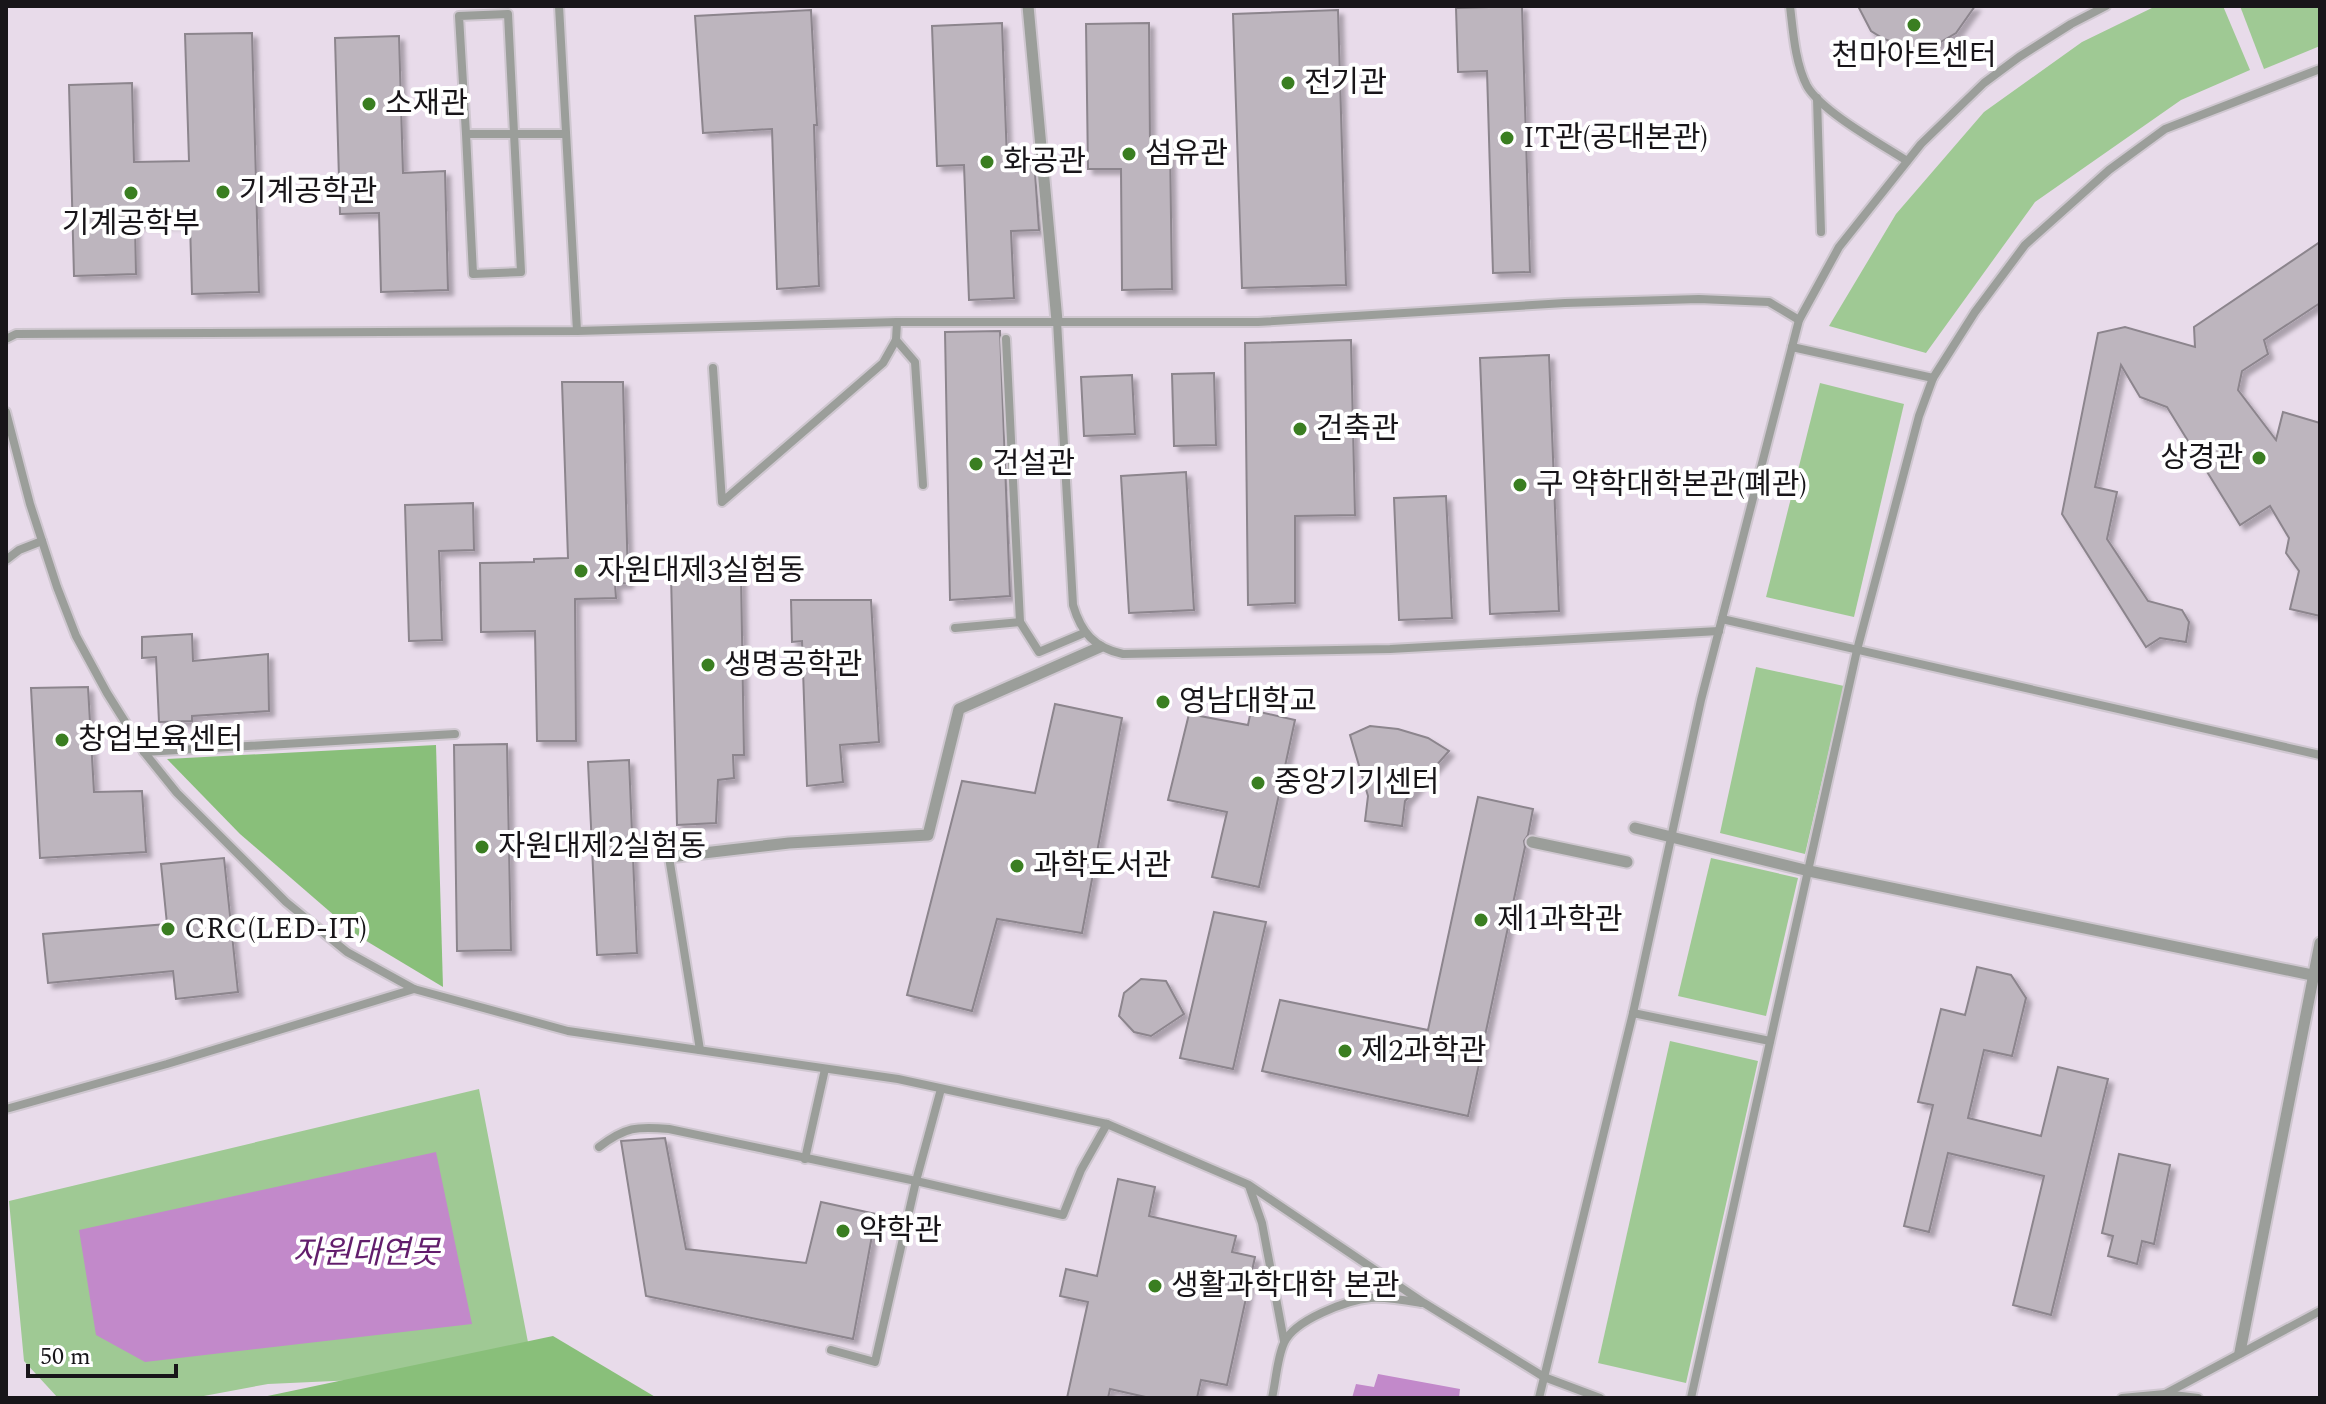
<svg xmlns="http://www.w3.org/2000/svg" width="2326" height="1404" font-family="Spectral,'Noto Sans KR',serif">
<defs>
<filter id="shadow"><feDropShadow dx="5" dy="5" stdDeviation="2" flood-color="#0004"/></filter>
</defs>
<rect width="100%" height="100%" fill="#f2e9f3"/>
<!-- built -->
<rect fill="#e8dbea" x="6" y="6" width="2314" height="1392"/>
<!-- green -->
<g fill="#9fc994">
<path d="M2156,6H2223L2250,70L2181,100L2035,202L1926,353L1829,326L1896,214L1984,112L2082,42Z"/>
<path d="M2240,6H2320V46L2264,69Z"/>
<path d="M1820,383L1904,404L1854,617L1766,597Z"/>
<path d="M1756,667L1844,686L1805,854L1720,833Z"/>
<path d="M1711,858L1798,878L1766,1016L1678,996Z"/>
<path d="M1670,1041L1758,1061L1686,1383L1598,1363Z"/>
<path d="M479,1089L538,1394L400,1378L268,1384L193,1398H58L24,1361L9,1201Z"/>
</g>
<!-- forest -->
<g fill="#89bf7a">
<path d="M436,745L443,987L358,936L240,834L167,759Z"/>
<path d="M553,1336L657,1398H258Z"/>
</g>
<!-- water -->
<g fill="#c289ca">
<path d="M436,1152L472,1324L145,1362L96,1335L79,1230Z"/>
<path d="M1378,1374L1460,1389L1459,1398H1352L1356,1384L1374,1387Z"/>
</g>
<!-- building -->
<g fill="#bdb5be" stroke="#8c858d" stroke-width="2" filter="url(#shadow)">
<path d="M1522,6L1530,272L1493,273L1487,71L1458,72L1456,8Z"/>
<path d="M1858,6H1975L1956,33L1932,47L1914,49L1884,39L1871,31Z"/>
<path d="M811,10L817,125H814L819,286L777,289L772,129L703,133L695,16Z"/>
<path d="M1338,10L1346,285L1242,288L1233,14Z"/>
<path d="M1002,23L1007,160L1034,159L1039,230L1011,231L1014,298L969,300L964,165L937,166L932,26Z"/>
<path d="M1149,23L1150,143H1170L1172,289L1122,290L1121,169H1088L1086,24Z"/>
<path d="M252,33L259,292L192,294L190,223L135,224L136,274L74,276L69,85L132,83L134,162L189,161L185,34Z"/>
<path d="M399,36L403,173L445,171L448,290L381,292L379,213L340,214L335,38Z"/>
<path d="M2320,242V303L2264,340L2268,354L2242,371L2238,390L2276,440L2283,412L2320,423V616L2290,609L2299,571L2286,553L2289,538L2270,506L2240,525L2167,407L2140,397L2121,365L2095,487L2117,492L2107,539L2148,601L2182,610L2189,622L2186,642L2160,638L2146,647L2062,514L2098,333L2125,327L2195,347L2194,327Z"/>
<path d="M1000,331L1010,596L950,600L945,332Z"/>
<path d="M1351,340L1355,515L1295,516V603L1248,605L1245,343Z"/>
<path d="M1549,355L1559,611L1490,614L1480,358Z"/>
<path d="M1214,373L1216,445L1174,446L1172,374Z"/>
<path d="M1132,375L1135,434L1084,436L1081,377Z"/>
<path d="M562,382H623L628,583L615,584L616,598L575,599L576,741H537L535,631L481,632L480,563L534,562V559L568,558Z"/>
<path d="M1186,472L1194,610L1129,613L1121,476Z"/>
<path d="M1446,496L1452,618L1399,620L1394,498Z"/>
<path d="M473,503L474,550L439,551L442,640L409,641L405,505Z"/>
<path d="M671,575H741L744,755H733L734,778L718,780L716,823L677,825Z"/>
<path d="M791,600H871L879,742L840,745L843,782L807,786L802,641L792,642Z"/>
<path d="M192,634L193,661L268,654L269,711L192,716V721L159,722L156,657L142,658V637Z"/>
<path d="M88,687L94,792L142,791L146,852L40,858L31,688Z"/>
<path d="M1055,704L1122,718L1082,933L997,919L972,1011L907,995L962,781L1035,793Z"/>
<path d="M1251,710L1295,720L1259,887L1212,877L1227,812L1168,800L1189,714L1248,725Z"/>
<path d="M1370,726L1398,729L1428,738L1449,751L1405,801L1402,826L1365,821L1368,796L1350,735Z"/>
<path d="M507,744L511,950L457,951L454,745Z"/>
<path d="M629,760L637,953L597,955L588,762Z"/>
<path d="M1478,797L1533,809L1528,835L1524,841L1525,847L1468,1116L1262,1071L1280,1000L1428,1030Z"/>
<path d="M224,858L238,992L176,999L173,971L48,983L43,934L167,924L161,864Z"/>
<path d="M1214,912L1266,922L1233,1069L1180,1058Z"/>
<path d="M1977,967L2011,975L2026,998L2012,1056L1984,1050L1968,1118L2041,1136L2058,1067L2108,1079L2051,1315L2013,1305L2044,1176L1948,1153L1929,1232L1904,1226L1933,1105L1918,1102L1941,1009L1965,1015Z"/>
<path d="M1141,979L1166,981L1184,1014L1151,1036L1134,1032L1119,1016L1124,993Z"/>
<path d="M665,1138L686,1249L806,1263L821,1202L876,1214L853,1339L646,1296L621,1141Z"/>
<path d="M2119,1154L2170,1165L2154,1244L2142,1241L2137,1264L2108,1256L2113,1236L2102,1233Z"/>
<path d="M1118,1179L1155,1187L1149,1216L1236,1236L1232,1252L1255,1257L1227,1385L1201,1380L1197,1398H1150L1110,1389L1108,1398H1067L1088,1302L1060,1296L1066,1269L1097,1276Z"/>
</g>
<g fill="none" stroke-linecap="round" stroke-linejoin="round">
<!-- service casing -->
<g stroke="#cfc7d0" stroke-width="12">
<g id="service">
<path d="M559,6L577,331"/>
<path d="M1790,6C1793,31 1795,63 1807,86C1822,112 1881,144 1907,161"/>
<path d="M1817,98L1821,232"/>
<path d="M466,134L459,16L508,14L521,272L473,274L466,134H566"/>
<path d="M1057,321L1073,605C1081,632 1094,648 1123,654L1390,649L1719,631"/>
<path d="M6,339L16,334L577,331L897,322H1258L1565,303L1699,299L1769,302L1799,320"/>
<path d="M1006,339L1020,622L1039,652L1084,633"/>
<path d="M896,340L915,362L923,485"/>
<path d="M1792,347L1933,378"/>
<path d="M713,368L722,502L883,363L896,340L897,322"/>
<path d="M6,412L30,504L57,587L76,636L107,693L144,752L177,793L286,902L347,952L414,989L568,1031L898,1079L1107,1124L1249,1185L1424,1303L1544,1377L1600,1398"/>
<path d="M6,560L19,550L42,541"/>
<path d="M1722,619L2320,755"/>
<path d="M955,628L1020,622"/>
<path d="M144,752L455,734"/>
<path d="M669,857L700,1050"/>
<path d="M1633,1013L1770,1041"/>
<path d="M6,1109L167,1064L414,989"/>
<path d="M599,1147C625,1127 637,1126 669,1129L916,1181L1063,1215L1081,1170L1107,1124"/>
<path d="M805,1159L825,1069"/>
<path d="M1249,1186L1262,1223L1284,1341"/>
<path d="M831,1350L875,1362L916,1181L941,1089"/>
<path d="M2165,1394L2320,1311"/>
<path d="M1272,1398C1276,1381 1277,1358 1284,1343C1294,1320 1347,1300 1371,1298C1388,1297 1404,1300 1421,1303"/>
<path d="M1539,1398L1633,1013L1701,700L1799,320L1839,247L1921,144L1984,83L2019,57L2071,24L2106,6"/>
<path d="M1691,1398L1857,650L1919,416L1933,378L1975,312L2025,245L2109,170L2165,129L2320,69"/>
<path d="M2122,1398L2165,1394L2198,1398"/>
</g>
</g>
<!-- pedestrian casing -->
<g stroke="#cfc7d0" stroke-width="15">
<g id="pedestrian">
<path d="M1028,6L1057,321"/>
<path d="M1635,828L1809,871L2312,975"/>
<path d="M1532,842L1627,862"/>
<path d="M669,857L789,843L928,835L959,709L1100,647"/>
<path d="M2240,1352L2320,943"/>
</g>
</g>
<!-- service -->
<use href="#service" stroke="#9b9e9a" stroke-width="8"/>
<!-- pedestrian -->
<use href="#pedestrian" stroke="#9b9e9a" stroke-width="11"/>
</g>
<!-- markers -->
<g fill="#3a7e21" stroke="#fff" stroke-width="3">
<circle cx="1914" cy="25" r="8"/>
<circle cx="1288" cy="83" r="8"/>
<circle cx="369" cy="104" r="8"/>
<circle cx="1507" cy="138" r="8"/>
<circle cx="1129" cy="154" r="8"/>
<circle cx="987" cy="162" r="8"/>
<circle cx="223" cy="192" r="8"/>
<circle cx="131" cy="193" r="8"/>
<circle cx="1300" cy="429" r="8"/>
<circle cx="2259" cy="458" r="8"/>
<circle cx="976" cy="464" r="8"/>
<circle cx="1520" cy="485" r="8"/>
<circle cx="581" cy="571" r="8"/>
<circle cx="708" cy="665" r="8"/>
<circle cx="1163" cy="702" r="8"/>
<circle cx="62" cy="740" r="8"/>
<circle cx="1258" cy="783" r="8"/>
<circle cx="482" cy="847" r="8"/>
<circle cx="1017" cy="866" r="8"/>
<circle cx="1481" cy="920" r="8"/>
<circle cx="168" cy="929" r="8"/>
<circle cx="1345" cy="1051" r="8"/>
<circle cx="843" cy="1231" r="8"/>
<circle cx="1155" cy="1286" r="8"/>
</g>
<g text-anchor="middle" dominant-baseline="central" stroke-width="8" stroke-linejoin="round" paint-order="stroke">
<!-- poi labels -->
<g font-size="30" fill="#181519" stroke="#fff" text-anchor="start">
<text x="1914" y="56" text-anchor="middle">천마아트센터</text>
<text x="1304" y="83">전기관</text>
<text x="385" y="104">소재관</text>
<text x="1523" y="138">IT관(공대본관)</text>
<text x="1145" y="154">섬유관</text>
<text x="1003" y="162">화공관</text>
<text x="239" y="192">기계공학관</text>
<text x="131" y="224" text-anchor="middle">기계공학부</text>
<text x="1316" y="429">건축관</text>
<text x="2243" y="458" text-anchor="end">상경관</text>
<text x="992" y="464">건설관</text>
<text x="1536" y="485">구 약학대학본관(폐관)</text>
<text x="597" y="571">자원대제3실험동</text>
<text x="724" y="665">생명공학관</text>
<text x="1179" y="702">영남대학교</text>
<text x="78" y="740">창업보육센터</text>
<text x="1274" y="783">중앙기기센터</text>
<text x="498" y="847">자원대제2실험동</text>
<text x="1033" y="866">과학도서관</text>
<text x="1497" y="920">제1과학관</text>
<text x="184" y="929">CRC(LED-IT)</text>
<text x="1361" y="1051">제2과학관</text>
<text x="859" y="1231">약학관</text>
<text x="1171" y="1286">생활과학대학 본관</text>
</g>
<!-- water labels -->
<g font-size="32" font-style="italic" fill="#621d6c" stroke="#fff">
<text x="366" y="1253">자원대연못</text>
</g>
</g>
<!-- border -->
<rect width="2326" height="1404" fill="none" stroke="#181519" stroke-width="16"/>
<!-- scale -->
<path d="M28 1364v12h148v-12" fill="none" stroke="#181519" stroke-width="4"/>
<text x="40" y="1364" font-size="24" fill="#181519" stroke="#ffffff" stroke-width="6" paint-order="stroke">50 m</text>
</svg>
